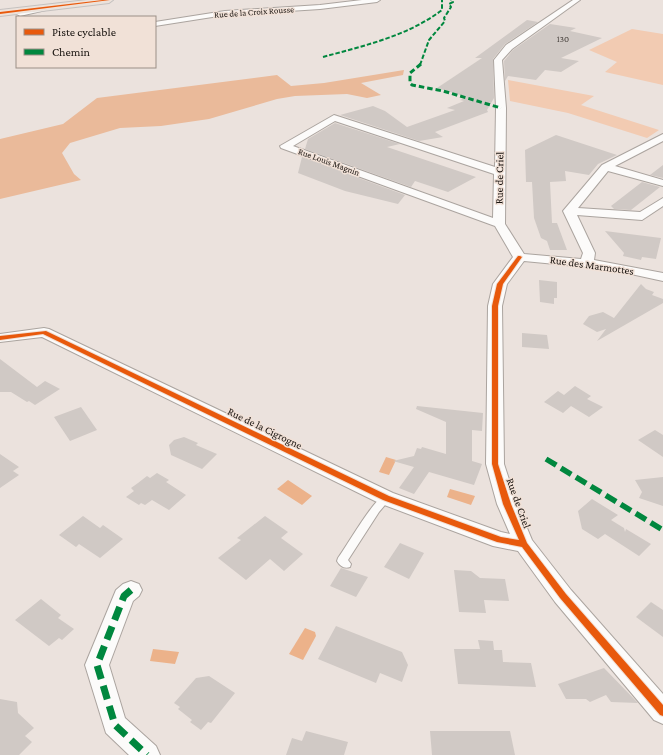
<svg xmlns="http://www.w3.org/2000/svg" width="663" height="755" font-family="'Crimson Pro',serif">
<rect width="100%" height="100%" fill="#ebe2dd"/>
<!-- green -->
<g fill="#f2cbb2">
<path d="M632,29L663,34V85L605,72L617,62L589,50Z"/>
<path d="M508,80L594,96L581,105L659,130L647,138L568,113L510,101Z"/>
</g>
<!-- forest -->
<path fill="#eaba9a" d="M404,70L403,75L361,83L381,95L367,98L347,94L295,96L277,99L209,119L161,126L120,128L70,143L62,153L74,174L81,180L0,199V139L63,124L97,98L277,75L291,86L324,83Z"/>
<!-- water -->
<g fill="#ecb28a">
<path d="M386,457L396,460L389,475L379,472Z"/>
<path d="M288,480L312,496L302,505L277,489Z"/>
<path d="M450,489L475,496L471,505L447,497Z"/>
<path d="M305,628L315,632L316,636L303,660L289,654Z"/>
<path d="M153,649L179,652L175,664L150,661Z"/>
</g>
<!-- building -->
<g fill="#d0c9c5">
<path d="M527,20L538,22L505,44L493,59L494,98L487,110L488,112L435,132L443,137L419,141L340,115L373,106L385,111L407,127L455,110L447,108L464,101L460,100L467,97L437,88L482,58H475Z"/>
<path d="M550,24L576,28L570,31L602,38L561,58L579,61L561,72L545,70L536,80L508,76L505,81L504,61L513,50Z"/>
<path d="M335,123L400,144L387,147L476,177L448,192L415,181L411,187L305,149L308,139Z"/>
<path d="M556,135L617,155L598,164L589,175L565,171L566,181L550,182L552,223H557L567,250H550L547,241L541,238L534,218L532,182H526L525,150Z"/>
<path d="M302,157L405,195L398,204L345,191L298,173Z"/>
<path d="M663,165V178L650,175Z"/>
<path d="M642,182L660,187L631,210L614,209L611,206Z"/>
<path d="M605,231L661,238L656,259L642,257L641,260L623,256L624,253Z"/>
<path d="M539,280L557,282V298H554V304L540,302Z"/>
<path d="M641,284L646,289L654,292L652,295L663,299V303L597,341L606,329L597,332L583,324L589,316L603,312L614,318Z"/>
<path d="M522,333L547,335L549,349L522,347Z"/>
<path d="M0,359L37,387L45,381L60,389L35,405L29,401L27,402L11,392H0Z"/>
<path d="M575,386L591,396L587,399L603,407L589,417L571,406L563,413L544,402L558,391L564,395Z"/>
<path d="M417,406L483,413L482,431L472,430V461L482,464L474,485L429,472L414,494L399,488L414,467L393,461L414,456L417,448L421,449L422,447L446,454V422L416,409Z"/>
<path d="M81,407L97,430L70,441L54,417Z"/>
<path d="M655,430L663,435V457L638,440Z"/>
<path d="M184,437L198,443L196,445L217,454L202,469L171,455L169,445L174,440Z"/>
<path d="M0,454L19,467L13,471L19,475L0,488Z"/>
<path d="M157,473L169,480L166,482L186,495L169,510L152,500L145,505L141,503L139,505L126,497L134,491L131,488L138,483L147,476L150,478Z"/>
<path d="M663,477V506L639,498L642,492L635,480Z"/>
<path d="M592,499L618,515L611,520L624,528L625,532L626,529L651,544L639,556L605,534L598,539L582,529L578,511Z"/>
<path d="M83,516L100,528L103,525L123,539L100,558L79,544L76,547L59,535Z"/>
<path d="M265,516L288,532L281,538L303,554L284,571L270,559L246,580L218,558L241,540L237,538Z"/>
<path d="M400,543L424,553L409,579L384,567Z"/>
<path d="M341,568L368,577L356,597L330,586Z"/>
<path d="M454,570L471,571L480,578L505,579L509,601L484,600L486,613L459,612Z"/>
<path d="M41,599L61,615L58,618L74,629L62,640L59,638L49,646L15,620Z"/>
<path d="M651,602L663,610V637L636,617Z"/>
<path d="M336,626L402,652L408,665L402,682L380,673L376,683L318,659Z"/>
<path d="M478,640L493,641L494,650H502L503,662L531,663L536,687L458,684L454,649H480Z"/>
<path d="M604,668L638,703L611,702L606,695L590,702L586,699H566L558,684Z"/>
<path d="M209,676L235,693L211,723L208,722L201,730L190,722L192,720L178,709L180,707L174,703L196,678Z"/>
<path d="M0,699L17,702L18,713L34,728L25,736L32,742L19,755H0Z"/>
<path d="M306,731L348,742L344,755H286L292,738L302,741Z"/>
<path d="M430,731H510L515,755H432Z"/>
</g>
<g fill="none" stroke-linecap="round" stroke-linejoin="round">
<!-- lane casing -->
<g stroke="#aba49f" stroke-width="2">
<path id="lane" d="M386,494L389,496L391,498L379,512L348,560L351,564L350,567C344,569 340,566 337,561L338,558C347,546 374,498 386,494Z"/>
</g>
<!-- street casing -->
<g stroke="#aba49f" stroke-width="2">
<g id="street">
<path d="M362,0H380L377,2L320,9L225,15L155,26V22L225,11L320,5Z"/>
<path d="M573,0H580L512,49L502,60L506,108L505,224L524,254L581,259L583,253L563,211L602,165L663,134V141L615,166L663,180V186L608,171L578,208L640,212L663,198V206L642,220L577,215L595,253L594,260L663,273V281L608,269L524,261L507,284L502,306L504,464L517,504L532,540L571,590L663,694V724L654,720L555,602L518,551L493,546L379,503L42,337L0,342V334L44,328L49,329L393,493L501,532L510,534L497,504L486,464L488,306L493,284L513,257L495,226L281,148L280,146L334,115L495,167L496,108L494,60L506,45ZM335,121L494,174L493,218L293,146Z"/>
<path d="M48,6L50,7V9L20,16L17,14Z"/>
<path d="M131,581L139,584L142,590L139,596L133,601L109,665L125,718L156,746L160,755H129L106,733L85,665L116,590L123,584Z"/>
</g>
</g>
<!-- primary casing -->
<g stroke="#c5c1bf" stroke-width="2">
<path id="primary" d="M87,0H113L109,3L0,16V10Z"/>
</g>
<!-- lane -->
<use href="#lane" fill="#fcfbfa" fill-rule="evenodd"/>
<!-- street -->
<use href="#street" fill="#fcfbfa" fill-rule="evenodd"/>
<!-- primary -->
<use href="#primary" fill="#eae2dc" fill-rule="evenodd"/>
<!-- quiet-far3 -->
<g stroke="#00873e" stroke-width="2" stroke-dasharray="4.5 2" stroke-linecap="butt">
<path d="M323,57C363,46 408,36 442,10V0"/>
<path d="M420,65L429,40L445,21L444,18L451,7L449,4L453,2L451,0"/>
</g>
<!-- quiet-far2 -->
<path stroke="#00873e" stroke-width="3" stroke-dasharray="5.5 3" stroke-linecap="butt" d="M421,64L410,73V83L412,85L443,91L501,108"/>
<!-- quiet-far1 -->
<path stroke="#00873e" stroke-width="5.5" stroke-dasharray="12 5.5" stroke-linecap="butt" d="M546,459L663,530"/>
<!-- quiet -->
<path stroke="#00873e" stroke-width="7" stroke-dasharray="14 7" stroke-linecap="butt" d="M131,590L124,596L97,665L115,725L147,755"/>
<!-- cycleway casing -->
<g stroke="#f1e1d7" stroke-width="2">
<g id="cycleway">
<path d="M103,0H110L0,14V12Z"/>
<path d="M518,256H520L522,257L503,284L498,306V464L511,504L527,543L566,594L663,705V716L660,715L560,598L522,547L497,542L383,500L43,334L0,340V336L46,331L389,496L501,537L519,540L503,504L492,464V306L497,284Z"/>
</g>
</g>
<!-- cycleway -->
<use href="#cycleway" fill="#e8590c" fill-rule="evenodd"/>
</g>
<g text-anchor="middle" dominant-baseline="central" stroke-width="3" stroke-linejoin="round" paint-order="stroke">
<!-- far-street labels -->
<g font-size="9" fill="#191410" stroke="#f1e1d7">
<text transform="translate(254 12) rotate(-4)">Rue de la Croix Rousse</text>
<text transform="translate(329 162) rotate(20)">Rue Louis Magnin</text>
</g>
<!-- number labels -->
<g font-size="9" fill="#49433f">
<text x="563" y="39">130</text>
</g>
<!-- street labels -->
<g font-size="11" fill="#191410" stroke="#f1e1d7">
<text transform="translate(499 178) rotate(-89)">Rue de Criel</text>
<text transform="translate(592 265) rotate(8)">Rue des Marmottes</text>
<text transform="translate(265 428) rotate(26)">Rue de la Cigrogne</text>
<text transform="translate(519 503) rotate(70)">Rue de Criel</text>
</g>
</g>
<!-- legend -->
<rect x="16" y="16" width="140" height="52" fill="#f1e1d7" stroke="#9b8f87"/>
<rect x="24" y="29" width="20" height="6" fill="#e8590c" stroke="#9b8f87"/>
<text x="52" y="36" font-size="12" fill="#191410">Piste cyclable</text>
<rect x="24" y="49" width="20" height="6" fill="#00873e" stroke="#9b8f87"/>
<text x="52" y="56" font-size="12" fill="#191410">Chemin</text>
</svg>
